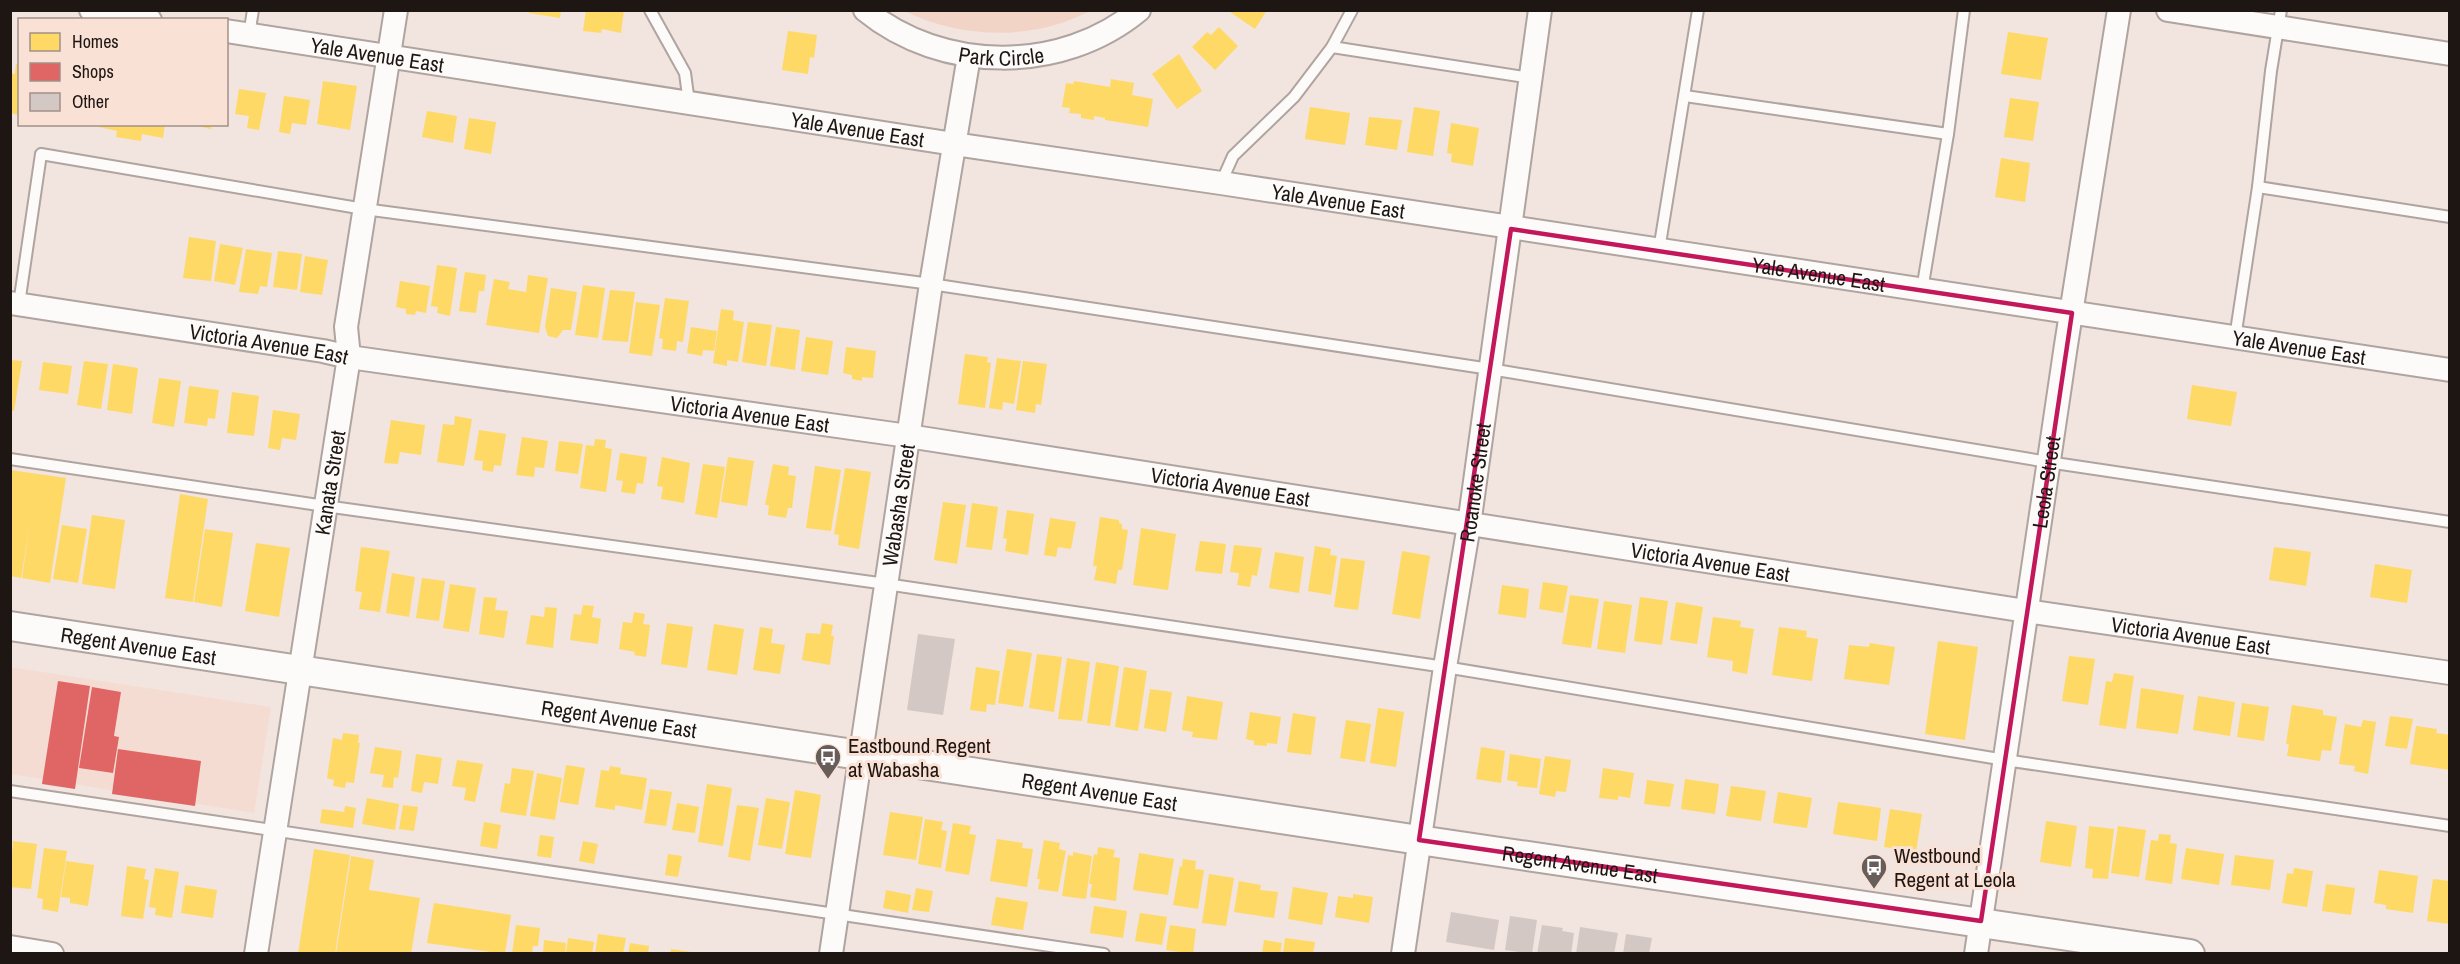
<svg xmlns="http://www.w3.org/2000/svg" width="2460" height="964" font-family="'Archivo Narrow',sans-serif">
<rect width="100%" height="100%" fill="#f2e4de"/>
<!-- built -->
<path fill="#f5dcd2" d="M10,667L271,707L254,813L11,774Z"/>
<!-- green -->
<path fill="#f2d4c7" d="M904,11V10L1090,11C1032,41 963,39 904,11Z"/>
<!-- homes -->
<g fill="#ffd966">
<path d="M530,10H561L560,18L529,13Z"/>
<path d="M586,10H624L621,33L602,29L601,33L583,31Z"/>
<path d="M1227,10H1267L1255,29Z"/>
<path d="M1219,27L1238,46L1215,70L1192,47L1207,32L1211,35Z"/>
<path d="M788,31L817,35L814,58L810,57L808,74L782,70Z"/>
<path d="M2008,32L2048,38L2041,80L2001,74Z"/>
<path d="M1179,54L1202,91L1177,109L1152,74Z"/>
<path d="M16,64L20,65V115L10,113V73L15,74Z"/>
<path d="M1111,79L1134,83L1132,95L1153,99L1148,127L1105,120V118L1094,116V120L1081,118V114L1069,113L1070,108L1062,107L1066,83L1073,84L1074,81L1110,87Z"/>
<path d="M323,81L357,86L350,130L317,124Z"/>
<path d="M239,89L266,93L259,130L247,128L249,116L235,114Z"/>
<path d="M284,96L310,100L306,125L292,123L290,134L279,132Z"/>
<path d="M2010,98L2039,102L2033,141L2004,137Z"/>
<path d="M1310,107L1350,113L1345,145L1305,139Z"/>
<path d="M1414,107L1440,111L1433,156L1407,152Z"/>
<path d="M427,111L457,116L453,143L422,137Z"/>
<path d="M1369,117L1402,120L1397,150L1365,145Z"/>
<path d="M469,118L496,122L491,154L464,149Z"/>
<path d="M1451,123L1479,128L1473,166L1451,162L1452,154L1447,153Z"/>
<path d="M86,124H165L163,138L142,134L141,141L116,137L117,131Z"/>
<path d="M188,124H212L211,129Z"/>
<path d="M2001,158L2030,163L2025,202L1995,197Z"/>
<path d="M189,237L216,241L211,281L183,278Z"/>
<path d="M220,244L243,248L235,285L214,281Z"/>
<path d="M246,249L272,253L267,287L260,286L258,294L239,292Z"/>
<path d="M278,251L302,254L297,290L273,287Z"/>
<path d="M305,256L328,260L322,295L300,292Z"/>
<path d="M437,265L457,268L450,316L437,313L438,307L431,306Z"/>
<path d="M465,272L486,275L484,291H479L476,313L459,311Z"/>
<path d="M528,275L548,278L539,333L486,325L494,279L510,282L508,289L526,292Z"/>
<path d="M400,281L430,286L426,313L416,311L415,315L406,314V309L396,307Z"/>
<path d="M583,285L605,288L598,338L575,335Z"/>
<path d="M551,288L577,292L571,330H563L557,338L548,336L545,327Z"/>
<path d="M610,290L635,292L628,342L602,340Z"/>
<path d="M665,298L689,301L683,342L677,341L676,351L662,349L663,339L659,338Z"/>
<path d="M636,302L660,305L652,356L629,353Z"/>
<path d="M721,309L734,311L733,320L744,322L738,362L727,360V366L713,363Z"/>
<path d="M748,322L772,325L766,366L742,362Z"/>
<path d="M691,327L717,331L714,351L703,350L702,356L687,353Z"/>
<path d="M776,327L800,330L795,370L770,366Z"/>
<path d="M806,337L833,341L828,375L801,371Z"/>
<path d="M846,347L876,351L873,378L862,377V381L852,379V375L843,373Z"/>
<path d="M965,354L988,357L987,362L991,363L985,408L958,404Z"/>
<path d="M997,358L1021,361L1014,404L1003,402L1002,410L989,408Z"/>
<path d="M10,360L22,361L14,411L10,410Z"/>
<path d="M84,361L108,364L101,409L77,405Z"/>
<path d="M1023,361L1047,364L1041,405L1036,404L1035,413L1016,410Z"/>
<path d="M43,362L72,366L68,394L39,390Z"/>
<path d="M113,364L138,368L132,414L107,410Z"/>
<path d="M159,378L181,381L174,427L152,423Z"/>
<path d="M2192,385L2237,392L2231,426L2187,419Z"/>
<path d="M189,386L219,390L215,419L208,418L207,426L184,423Z"/>
<path d="M232,392L259,396L254,436L227,433Z"/>
<path d="M273,410L300,414L296,440L282,438L280,450L268,448Z"/>
<path d="M455,416L472,419L464,466L437,462L443,424L454,425Z"/>
<path d="M391,420L425,425L421,455L400,452L398,464L384,463Z"/>
<path d="M479,430L506,434L501,466L494,465L493,472L482,470L483,461L474,460Z"/>
<path d="M522,437L548,441L544,468L535,467L534,477L516,475Z"/>
<path d="M595,439L606,440L605,448L612,449L606,492L580,488L586,445L594,446Z"/>
<path d="M559,441L583,444L578,474L555,471Z"/>
<path d="M620,453L647,457L643,484L637,483L635,494L621,492L623,481L616,480Z"/>
<path d="M662,457L690,463L684,503L661,499L663,487L657,486Z"/>
<path d="M728,457L754,461L747,506L721,502Z"/>
<path d="M703,464L725,467L717,518L695,514Z"/>
<path d="M773,464L789,467L788,475L796,476L792,508H788L786,518L768,515L769,505H765Z"/>
<path d="M815,466L841,470L831,531L806,528Z"/>
<path d="M845,468L871,472L859,549L838,545L839,535L834,534Z"/>
<path d="M10,470L66,478L50,583L22,578L30,524L21,578L10,576Z"/>
<path d="M180,494L208,499L193,602L165,598Z"/>
<path d="M943,502L966,505L957,564L934,560Z"/>
<path d="M972,503L998,507L992,550L966,547Z"/>
<path d="M1007,510L1034,514L1028,555L1005,551L1007,539L1003,538Z"/>
<path d="M92,515L125,520L115,589L82,584Z"/>
<path d="M1100,517L1119,520V523L1122,524V529L1128,530L1122,570H1118L1116,584L1094,580L1097,566H1093Z"/>
<path d="M1050,518L1076,522L1071,549L1058,547L1056,557L1044,555Z"/>
<path d="M62,525L87,529L78,583L53,579Z"/>
<path d="M1141,528L1176,534L1168,590L1133,585Z"/>
<path d="M205,529L233,533L222,607L194,602Z"/>
<path d="M1200,541L1226,544L1222,574L1195,571Z"/>
<path d="M256,543L290,548L279,617L245,611Z"/>
<path d="M1234,545L1262,548L1257,576L1252,575L1250,587L1237,585L1239,573L1230,572Z"/>
<path d="M1315,546L1331,549L1330,555L1337,556L1331,595L1308,591Z"/>
<path d="M361,547L390,551L380,612L359,609L362,592L355,591Z"/>
<path d="M2274,547L2311,552L2306,586L2269,580Z"/>
<path d="M1402,551L1430,556L1420,619L1392,614Z"/>
<path d="M1275,552L1304,557L1299,593L1269,588Z"/>
<path d="M1341,558L1365,561L1358,610L1334,607Z"/>
<path d="M2375,564L2412,570L2407,603L2370,597Z"/>
<path d="M392,573L415,577L409,617L386,613Z"/>
<path d="M422,578L445,581L439,621L416,618Z"/>
<path d="M1543,582L1568,586L1563,613L1539,609Z"/>
<path d="M450,584L476,588L469,632L443,628Z"/>
<path d="M1502,585L1529,589L1526,618L1498,614Z"/>
<path d="M1570,595L1599,599L1591,648L1562,644Z"/>
<path d="M484,597L497,598L495,610L508,611L504,638L479,634Z"/>
<path d="M1640,597L1668,601L1662,645L1634,641Z"/>
<path d="M1604,601L1632,605L1625,653L1597,649Z"/>
<path d="M1676,602L1703,607L1697,644L1670,640Z"/>
<path d="M583,605L594,606L592,617L601,619L598,644L570,640L574,614L581,615Z"/>
<path d="M545,607L557,608L553,648L526,644L531,615L544,617Z"/>
<path d="M634,612L645,614L643,624L650,625L646,657L634,655L635,652L619,649L623,622L632,623Z"/>
<path d="M1713,617L1741,621L1740,627L1754,629L1747,674L1732,671L1733,661L1707,657Z"/>
<path d="M667,623L693,627L687,668L661,664Z"/>
<path d="M822,623L833,625L831,636H834L830,665L802,660L806,633L820,634Z"/>
<path d="M714,624L744,629L737,675L707,670Z"/>
<path d="M760,627L773,629L771,643L785,645L780,674L753,670Z"/>
<path d="M1779,627L1807,631L1806,637L1818,639L1812,681L1772,675Z"/>
<path d="M1938,641L1978,647L1965,740L1925,734Z"/>
<path d="M1870,643L1895,647L1889,685L1844,679L1849,645L1869,647Z"/>
<path d="M1007,649L1032,653L1023,707L998,703Z"/>
<path d="M1037,654L1062,657L1054,712L1029,708Z"/>
<path d="M2069,656L2095,659L2088,705L2062,701Z"/>
<path d="M1067,658L1090,662L1082,721L1058,719Z"/>
<path d="M1096,662L1119,666L1110,726L1087,723Z"/>
<path d="M976,667L1000,671L995,705L987,704L986,712L970,710Z"/>
<path d="M1124,667L1147,671L1138,731L1115,727Z"/>
<path d="M2114,673L2134,676L2126,729L2099,725L2106,681L2112,682Z"/>
<path d="M2141,688L2184,695L2178,734L2136,728Z"/>
<path d="M1150,689L1172,692L1166,732L1144,728Z"/>
<path d="M1187,696L1223,702L1217,740L1192,737L1193,732L1182,730Z"/>
<path d="M2198,696L2235,702L2230,736L2193,730Z"/>
<path d="M2242,703L2269,707L2264,741L2237,737Z"/>
<path d="M2292,705L2323,710V715L2337,717L2331,751L2322,750L2320,761L2287,756L2289,744H2286Z"/>
<path d="M1378,708L1404,712L1396,767L1370,763Z"/>
<path d="M1250,712L1281,717L1277,744L1267,743V746L1254,745V741L1246,739Z"/>
<path d="M1293,713L1316,717L1311,755L1287,752Z"/>
<path d="M2390,716L2413,719L2407,749L2385,746Z"/>
<path d="M1346,720L1371,724L1365,762L1340,758Z"/>
<path d="M2363,720L2376,722L2368,774L2354,771L2355,766L2339,764L2345,724L2361,727Z"/>
<path d="M2416,726L2437,729L2436,733L2450,735V770L2410,764Z"/>
<path d="M343,733L359,735L358,743H360L354,783L346,782L345,788L333,786L334,780L327,778L333,738L342,740Z"/>
<path d="M375,747L402,751L398,778L394,777L393,788L382,787L384,775L370,773Z"/>
<path d="M1481,747L1505,751L1501,783L1476,779Z"/>
<path d="M416,754L442,758L438,784L424,782L422,793L411,791Z"/>
<path d="M1510,754L1541,759L1537,788L1517,786L1518,782L1507,780Z"/>
<path d="M1545,756L1571,760L1566,792L1556,791L1555,797L1539,794Z"/>
<path d="M457,760L483,764L475,802L464,800L466,788L452,786Z"/>
<path d="M566,765L585,768L578,805L560,802Z"/>
<path d="M610,766L621,768L620,774L647,778L642,810L615,805V810L595,807L601,770L609,771Z"/>
<path d="M512,768L534,771L526,816L500,812L505,783L510,784Z"/>
<path d="M1603,768L1634,773L1630,798L1618,796V800L1599,798Z"/>
<path d="M537,773L562,778L555,820L530,816Z"/>
<path d="M1685,779L1719,784L1715,814L1681,809Z"/>
<path d="M1647,780L1674,784L1670,807L1644,804Z"/>
<path d="M707,784L732,788L723,846L698,842Z"/>
<path d="M1731,786L1766,791L1761,821L1726,816Z"/>
<path d="M650,789L672,792L666,826L644,823Z"/>
<path d="M795,790L821,795L811,858L785,854Z"/>
<path d="M1778,792L1812,798L1807,828L1773,823Z"/>
<path d="M367,798L399,804L395,830L362,824Z"/>
<path d="M766,798L790,802L782,849L758,845Z"/>
<path d="M1838,802L1881,808L1877,841L1833,834Z"/>
<path d="M677,803L699,807L695,833L672,830Z"/>
<path d="M403,805L418,807L414,831L399,829Z"/>
<path d="M737,805L759,808L750,861L728,857Z"/>
<path d="M345,806L356,808L353,828L320,823L322,809L344,812Z"/>
<path d="M1890,809L1922,814L1916,852L1884,847Z"/>
<path d="M890,812L923,817L916,860L883,855Z"/>
<path d="M925,819L943,822L941,830L947,831L941,868L918,864Z"/>
<path d="M2046,821L2077,826L2071,867L2040,862Z"/>
<path d="M484,822L501,825L497,849L480,846Z"/>
<path d="M953,823L971,826L969,834L976,835L969,875L945,871Z"/>
<path d="M2089,826L2114,829L2108,879L2092,878L2093,869L2085,868Z"/>
<path d="M2118,826L2146,830L2139,877L2111,873Z"/>
<path d="M2159,834L2171,835L2170,843L2177,844L2172,884L2145,880L2151,840L2158,841Z"/>
<path d="M540,835L554,837L551,858L537,856Z"/>
<path d="M997,839L1023,843L1022,848L1033,849L1027,887L990,881Z"/>
<path d="M1044,840L1060,843L1059,849L1066,851L1058,892L1038,889L1040,879H1037Z"/>
<path d="M13,841L37,844L31,889L10,887Z"/>
<path d="M583,841L598,844L594,864L579,861Z"/>
<path d="M1098,847L1115,850L1113,857L1120,858L1116,901L1090,897L1092,884H1089L1094,854L1097,855Z"/>
<path d="M44,848L67,851L58,912L42,909L43,899L37,898Z"/>
<path d="M2186,848L2224,854L2219,885L2181,879Z"/>
<path d="M314,849L350,855L335,954H298Z"/>
<path d="M1073,852L1092,856L1086,899L1062,896L1068,855L1073,856Z"/>
<path d="M1139,853L1174,859L1168,895L1133,890Z"/>
<path d="M668,854L682,856L678,877L665,875Z"/>
<path d="M2235,855L2274,860L2270,890L2231,885Z"/>
<path d="M351,856L374,860L369,890L420,898L411,954H336Z"/>
<path d="M1183,859L1196,861L1195,869L1204,870L1198,909L1173,905L1180,866L1182,867Z"/>
<path d="M66,861L94,865L88,906L70,903V898L61,897Z"/>
<path d="M127,866L146,869L144,879L149,880L143,919L121,916Z"/>
<path d="M155,868L179,872L172,918L155,915L156,908L149,907Z"/>
<path d="M2294,868L2313,871L2307,907L2282,903L2287,873L2293,874Z"/>
<path d="M2379,870L2418,876L2413,913L2386,909V905L2374,903Z"/>
<path d="M1209,874L1234,878L1226,926L1202,923Z"/>
<path d="M2433,879L2450,881V924L2427,921Z"/>
<path d="M1239,881L1261,885L1260,890L1278,892L1274,918L1234,912Z"/>
<path d="M2326,884L2355,888L2351,915L2322,911Z"/>
<path d="M185,885L217,890L213,918L181,913Z"/>
<path d="M1293,887L1328,893L1322,925L1288,919Z"/>
<path d="M916,888L933,891L929,912L912,910Z"/>
<path d="M886,890L911,895L908,913L883,908Z"/>
<path d="M1353,894L1373,897L1369,923L1335,917L1338,896L1353,898Z"/>
<path d="M996,897L1028,902L1023,930L991,925Z"/>
<path d="M434,903L511,915L505,954L427,943Z"/>
<path d="M1094,906L1127,911L1123,938L1090,933Z"/>
<path d="M1140,913L1167,917L1162,945L1135,941Z"/>
<path d="M516,925L540,928L538,946H533L532,954H512Z"/>
<path d="M1170,925L1196,929L1193,954L1166,950Z"/>
<path d="M598,934L626,938L623,954H595Z"/>
<path d="M568,938L594,942L592,954H566Z"/>
<path d="M1285,938L1315,942L1313,954H1283Z"/>
<path d="M544,940L566,943L565,954H543Z"/>
<path d="M1264,940L1282,943L1280,954H1262Z"/>
<path d="M630,943L649,946L648,954H628Z"/>
<path d="M671,949L691,952V954H670Z"/>
</g>
<!-- shops -->
<g fill="#e06666">
<path d="M58,681L90,686L75,789L42,784Z"/>
<path d="M92,687L121,692L114,736L119,737L113,773L79,768Z"/>
<path d="M118,749L201,761L195,806L112,794Z"/>
</g>
<!-- building -->
<g fill="#d4c8c4">
<path d="M918,634L955,639L943,715L907,710Z"/>
<path d="M1451,912L1499,920L1494,950L1446,942Z"/>
<path d="M1510,916L1537,920L1532,954L1505,950Z"/>
<path d="M1542,925L1563,928L1562,931L1574,933L1571,954H1537Z"/>
<path d="M1580,927L1618,933L1614,954H1576Z"/>
<path d="M1626,934L1652,938L1649,954H1623Z"/>
</g>
<g fill="none" stroke-linecap="round" stroke-linejoin="round">
<!-- service casing -->
<g stroke="#afa49f" stroke-width="14">
<g id="service">
<path d="M650,10L685,73L689,103"/>
<path d="M249,35L253,10"/>
<path d="M1332,47L1531,78"/>
<path d="M1685,96L1948,134"/>
<path d="M1221,183L1233,156L1294,97L1332,47L1352,10"/>
<path d="M2258,187L2450,217"/>
<path d="M1659,250L1698,10"/>
<path d="M1922,290L1948,134L1964,10"/>
<path d="M19,304L41,154L364,209L931,284L1490,369L2048,462L2450,522"/>
<path d="M2235,338L2258,187L2271,71L2281,10"/>
<path d="M10,459L325,506L886,584L1445,667L2005,760L2450,826"/>
<path d="M10,791L1104,954"/>
</g>
</g>
<!-- minor casing -->
<g stroke="#afa49f" stroke-width="26">
<g id="minor">
<path d="M91,10L150,20"/>
<path id="s1" d="M865,10C942,73 1062,74 1139,10"/>
<path d="M2168,10L2450,54"/>
<path id="s2" d="M226,31L954,144L1221,183L2450,370"/>
<path id="s3" d="M10,303L323,351L349,357L908,436L2026,611L2450,673"/>
<path d="M10,947L52,954"/>
<path id="s4" d="M256,954L349,357L346,327L396,10"/>
<path id="s5" d="M831,954L931,284L969,56"/>
<path id="s6" d="M1403,954L1445,667L1469,525L1540,10"/>
<path id="s7" d="M1976,954L2066,345L2119,10"/>
</g>
</g>
<!-- tertiary casing -->
<g stroke="#afa49f" stroke-width="32">
<g id="tertiary">
<path id="s8" d="M10,626L1419,840L2190,954"/>
</g>
</g>
<!-- service -->
<use href="#service" stroke="#fdfbfa" stroke-width="10"/>
<!-- minor -->
<use href="#minor" stroke="#fdfbfa" stroke-width="22"/>
<!-- tertiary -->
<use href="#tertiary" stroke="#fdfbfa" stroke-width="28"/>
</g>
<!-- marked area -->
<path fill="none" stroke="#c2185b" stroke-width="4.5" stroke-linejoin="round" d="M1511,229L2072,313L1981,921L1419,840Z"/>
<!-- icons -->
<defs>
<g id="bus-pin" transform="scale(1.35)"><path d="M0 17L-7.5 6A9.5 9.5 0 1 1 7.5 6Z" fill="#685e59" stroke="#fae1d6"/><path d="M-5-6H5V4H4V6H2V4H-2V6H-4V4H-5ZM-3.5-4V0h7V-4ZM-3.5 1.2v1.5H-2V1.2ZM2 1.2v1.5H3.5V1.2Z" fill="#fff"/></g>
</defs>
<g fill-rule="evenodd">
<use href="#bus-pin" x="828" y="757"/>
<use href="#bus-pin" x="1874" y="867"/>
</g>
<g text-anchor="middle" dominant-baseline="central" stroke-width="6" stroke-linejoin="round" paint-order="stroke">
<!-- street labels -->
<g font-size="21" fill="#1e1612" stroke="#fae1d6">
<text stroke="none"><textPath href="#s1" startOffset="147">Park Circle</textPath></text>
<text stroke="none"><textPath href="#s2" startOffset="153">Yale Avenue East</textPath></text>
<text stroke="none"><textPath href="#s2" startOffset="639">Yale Avenue East</textPath></text>
<text stroke="none"><textPath href="#s2" startOffset="1125">Yale Avenue East</textPath></text>
<text stroke="none"><textPath href="#s2" startOffset="1611">Yale Avenue East</textPath></text>
<text stroke="none"><textPath href="#s3" startOffset="262">Victoria Avenue East</textPath></text>
<text stroke="none"><textPath href="#s2" startOffset="2097">Yale Avenue East</textPath></text>
<text stroke="none"><textPath href="#s3" startOffset="748">Victoria Avenue East</textPath></text>
<text stroke="none"><textPath href="#s4" startOffset="477">Kanata Street</textPath></text>
<text stroke="none"><textPath href="#s6" startOffset="477">Roanoke Street</textPath></text>
<text stroke="none"><textPath href="#s7" startOffset="477">Leola Street</textPath></text>
<text stroke="none"><textPath href="#s3" startOffset="1234">Victoria Avenue East</textPath></text>
<text stroke="none"><textPath href="#s5" startOffset="454">Wabasha Street</textPath></text>
<text stroke="none"><textPath href="#s3" startOffset="1720">Victoria Avenue East</textPath></text>
<text stroke="none"><textPath href="#s3" startOffset="2206">Victoria Avenue East</textPath></text>
<text stroke="none"><textPath href="#s8" startOffset="130">Regent Avenue East</textPath></text>
<text stroke="none"><textPath href="#s8" startOffset="616">Regent Avenue East</textPath></text>
<text stroke="none"><textPath href="#s8" startOffset="1102">Regent Avenue East</textPath></text>
<text stroke="none"><textPath href="#s8" startOffset="1588">Regent Avenue East</textPath></text>
</g>
<!-- poi labels -->
<g font-size="21" fill="#1e1612" stroke="#fae1d6" text-anchor="start">
<text x="848" y="745">Eastbound Regent<tspan x="848" dy="24">at Wabasha</tspan></text>
<text x="1894" y="855">Westbound<tspan x="1894" dy="24">Regent at Leola</tspan></text>
</g>
</g>
<!-- border -->
<rect width="2460" height="964" fill="none" stroke="#1e1612" stroke-width="24"/>
<!-- legend -->
<rect x="18" y="18" width="210" height="108" fill="#fae1d6" stroke="#a29088" stroke-width="1.5"/>
<rect x="30" y="33" width="30" height="18" fill="#ffd966" stroke="#a29088" stroke-width="1.5"/>
<text x="72" y="48" font-size="18" fill="#1e1612">Homes</text>
<rect x="30" y="63" width="30" height="18" fill="#e06666" stroke="#a29088" stroke-width="1.5"/>
<text x="72" y="78" font-size="18" fill="#1e1612">Shops</text>
<rect x="30" y="93" width="30" height="18" fill="#d4c8c4" stroke="#a29088" stroke-width="1.5"/>
<text x="72" y="108" font-size="18" fill="#1e1612">Other</text>
</svg>
